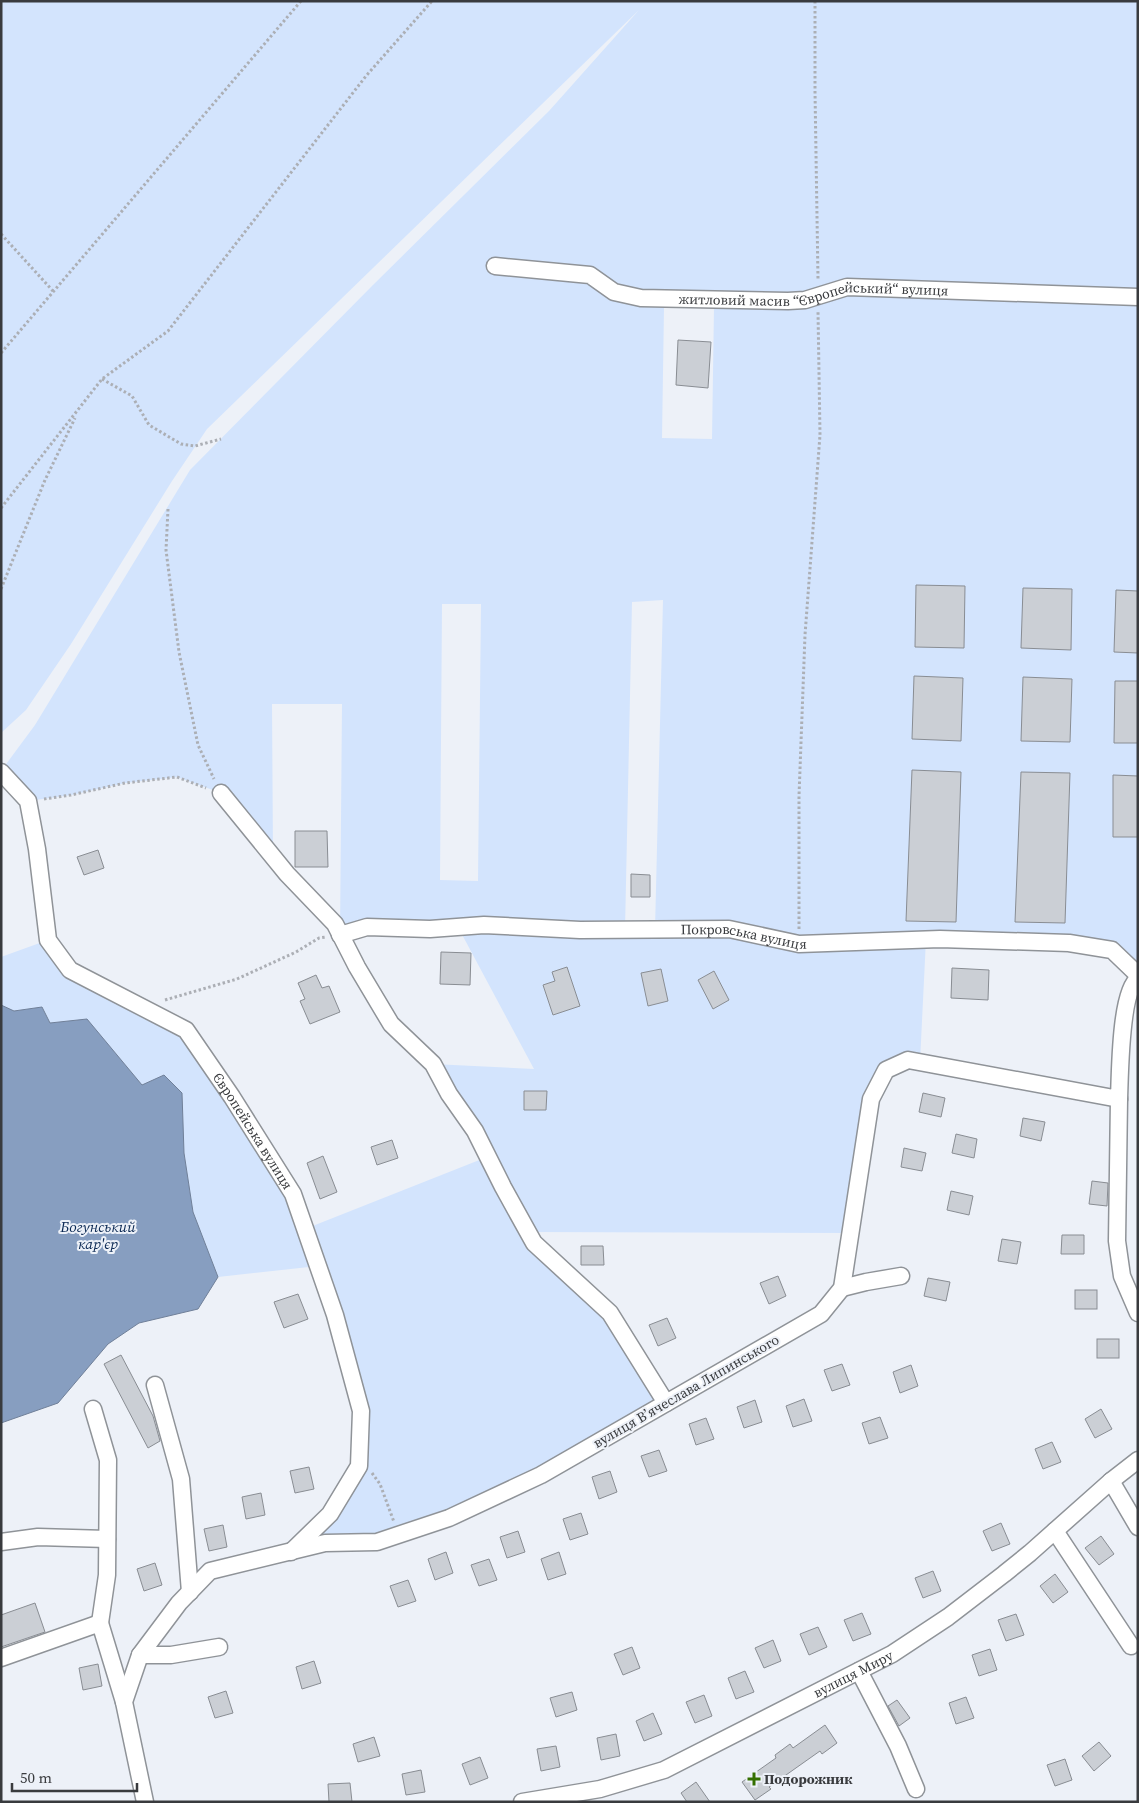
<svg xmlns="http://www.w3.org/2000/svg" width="1139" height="1803" font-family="'Source Serif 4',serif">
<rect width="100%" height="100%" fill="#edf1f8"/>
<!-- green -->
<path fill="#d3e4fd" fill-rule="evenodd" d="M1,1H1138V975L1112,950L926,939L920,1062L887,1070L871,1099L850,1233L528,1232L610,1313L666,1403L541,1475L377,1542L291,1552L359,1466L361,1411L318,1266L218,1277L193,1212L184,1153L142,1085L87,1019L50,1023L42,1007L14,1011L1,1005V957L48,940L70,970L186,1030L305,1229L487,1157L433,1064L534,1069L458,927L340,935L342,704H272L273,857L221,793L177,777L125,783L71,795L28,801L1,771L35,725L190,470L372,286L549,111L639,10L207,429L172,481L71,644L26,710L1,733ZM664,307H714L712,439L662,438ZM663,600L655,930H625L632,602ZM442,604H481L478,881L440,880Z"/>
<!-- water -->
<path fill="#879ec0" stroke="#708099" d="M1,1005L14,1011L42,1007L50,1023L87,1019L142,1085L164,1075L182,1093L184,1153L193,1212L218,1277L198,1309L139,1323L108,1344L58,1403L1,1423Z"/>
<!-- building -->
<g fill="#cbcfd5" stroke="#898d93">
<path d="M678,340L711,342L708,388L676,385Z"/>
<path d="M916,585L965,586L964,648L915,647Z"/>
<path d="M1023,588L1072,589L1071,650L1021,648Z"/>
<path d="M1116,590L1138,591V653L1114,652Z"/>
<path d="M914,676L963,678L961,741L912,739Z"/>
<path d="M1023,677L1072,679L1070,742L1021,741Z"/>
<path d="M1115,681H1138V743H1114Z"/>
<path d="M912,770L961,772L956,922L906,921Z"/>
<path d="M1021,772L1070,773L1065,923L1015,922Z"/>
<path d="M1113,775L1138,776V837H1113Z"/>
<path d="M295,831H327L328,867H295Z"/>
<path d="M98,850L104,868L84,875L77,857Z"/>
<path d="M631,874L650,875V897H631Z"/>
<path d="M441,952L471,953L470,985L440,984Z"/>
<path d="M567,967L580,1006L553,1015L543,985L555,981L552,972Z"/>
<path d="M952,968L989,970L988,1000L951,998Z"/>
<path d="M661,969L668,1001L648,1006L641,973Z"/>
<path d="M714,971L729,1000L713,1009L698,980Z"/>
<path d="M316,975L322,988L329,986L340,1012L310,1024L300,1001L305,999L298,983Z"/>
<path d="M524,1091H547L546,1110H524Z"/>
<path d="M923,1093L945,1098L941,1117L919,1112Z"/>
<path d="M1023,1118L1045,1122L1041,1141L1020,1136Z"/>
<path d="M956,1134L977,1139L974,1158L952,1153Z"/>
<path d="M392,1140L398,1158L377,1165L371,1147Z"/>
<path d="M904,1148L926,1153L922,1171L901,1167Z"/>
<path d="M323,1156L337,1192L320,1199L307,1163Z"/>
<path d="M1092,1181L1108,1183L1107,1206L1089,1204Z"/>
<path d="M951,1191L973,1196L969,1215L947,1210Z"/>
<path d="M1062,1235H1084V1254H1061Z"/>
<path d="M1002,1239L1021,1242L1017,1264L998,1261Z"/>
<path d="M581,1246H603L604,1265H581Z"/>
<path d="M778,1276L786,1296L769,1304L760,1283Z"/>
<path d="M928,1278L950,1282L946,1301L924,1296Z"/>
<rect x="1075" y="1290" width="22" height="19"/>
<path d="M298,1294L308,1319L284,1328L274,1302Z"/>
<path d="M667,1318L676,1338L658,1346L649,1325Z"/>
<rect x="1097" y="1339" width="22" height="19"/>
<path d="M121,1355L153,1416L160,1441L148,1448L104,1364Z"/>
<path d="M842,1364L850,1385L832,1391L824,1370Z"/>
<path d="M911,1365L918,1386L900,1393L893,1372Z"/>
<path d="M804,1399L812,1421L793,1427L786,1406Z"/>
<path d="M755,1400L762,1422L744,1428L737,1407Z"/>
<path d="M1101,1409L1112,1429L1095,1438L1085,1419Z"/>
<path d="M880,1417L888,1438L869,1444L862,1423Z"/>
<path d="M706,1418L714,1439L696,1445L689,1424Z"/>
<path d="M1052,1442L1061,1462L1043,1469L1035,1449Z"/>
<path d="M659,1450L667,1471L649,1477L641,1456Z"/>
<path d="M309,1467L314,1489L295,1493L290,1471Z"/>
<path d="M610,1471L617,1492L599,1499L592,1477Z"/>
<path d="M261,1493L265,1515L246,1519L242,1497Z"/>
<path d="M581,1513L588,1534L570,1540L563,1519Z"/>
<path d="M1001,1523L1010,1544L992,1551L983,1531Z"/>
<path d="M223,1525L227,1547L209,1551L204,1529Z"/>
<path d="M518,1531L525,1552L507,1558L500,1537Z"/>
<path d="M1101,1536L1114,1554L1099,1565L1085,1548Z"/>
<path d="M446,1552L453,1573L435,1580L428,1559Z"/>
<path d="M559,1552L566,1574L548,1580L541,1559Z"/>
<path d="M489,1559L497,1580L479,1586L471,1565Z"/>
<path d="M155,1563L162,1585L144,1591L137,1569Z"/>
<path d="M933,1571L941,1591L923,1598L915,1578Z"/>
<path d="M1055,1574L1068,1592L1053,1603L1040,1586Z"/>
<path d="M408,1580L416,1601L398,1607L390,1586Z"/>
<path d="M35,1603L45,1632L1,1647V1615Z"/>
<path d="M862,1613L871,1634L853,1641L844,1620Z"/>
<path d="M1016,1614L1024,1635L1006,1641L998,1620Z"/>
<path d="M818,1627L827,1647L809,1655L800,1634Z"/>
<path d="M773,1640L781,1661L764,1668L755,1648Z"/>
<path d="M632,1647L640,1668L623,1675L614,1654Z"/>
<path d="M990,1649L997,1670L979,1676L972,1655Z"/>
<path d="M314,1661L321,1683L302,1689L296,1667Z"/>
<path d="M98,1664L102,1686L83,1690L79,1668Z"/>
<path d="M745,1671L754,1692L736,1699L728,1678Z"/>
<path d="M226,1691L233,1713L215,1718L208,1697Z"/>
<path d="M572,1692L577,1710L556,1717L550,1698Z"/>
<path d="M704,1695L712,1716L695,1723L686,1702Z"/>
<path d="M966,1697L974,1718L956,1724L949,1703Z"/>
<path d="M897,1700L910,1718L899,1726L888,1706Z"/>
<path d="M653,1713L662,1734L644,1741L636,1721Z"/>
<path d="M825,1725L837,1743L822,1754L820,1751L769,1787L771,1789L755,1800L742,1782L776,1758L775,1755L790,1744L793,1748Z"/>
<path d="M616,1734L620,1756L601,1760L597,1738Z"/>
<path d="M374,1737L380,1756L358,1762L353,1744Z"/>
<path d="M1099,1742L1111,1756L1094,1771L1082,1756Z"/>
<path d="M556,1746L560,1767L541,1771L537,1749Z"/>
<path d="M480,1757L488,1778L470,1785L462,1764Z"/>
<path d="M1065,1759L1072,1780L1055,1786L1047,1765Z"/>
<path d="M421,1770L425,1792L406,1795L402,1774Z"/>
<path d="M696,1782L710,1802H687L681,1793Z"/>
<path d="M350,1783L352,1802H329L328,1784Z"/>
</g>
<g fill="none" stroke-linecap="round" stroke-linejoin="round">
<!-- minor casing -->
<g stroke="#8f9398" stroke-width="19">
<g id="minor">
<path id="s1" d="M495,266L590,275L614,292L641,298L788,301L805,300L847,287L1138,297"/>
<path id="s2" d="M1,772L28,801L37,849L48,940L70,970L186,1030L232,1097L293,1194L335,1315L361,1411L359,1466L330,1514L291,1552"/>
<path d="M221,793L287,874L335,924L357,967L391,1024L433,1064L449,1094L475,1131L503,1187L534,1243L610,1313L666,1403"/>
<path id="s3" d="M340,935L367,927L430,929L484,925L580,930L729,929L799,944L940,939L1069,943L1112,950L1138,975"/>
<path d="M1119,1099L1117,1241L1122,1276L1138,1313"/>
<path d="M842,1288L866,1282L901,1276"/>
<path d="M155,1385L181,1479L190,1592"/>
<path d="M93,1409L108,1460L107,1575L100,1623"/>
<path d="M1111,1481L1138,1527"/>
<path d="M1055,1531L1131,1646"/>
<path d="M1,1542L38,1537L107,1539"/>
<path d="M140,1655H171L219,1647"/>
<path d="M1,1658L100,1623L124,1702"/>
<path d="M859,1671L898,1746L916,1789"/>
<path d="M145,1802L124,1702L140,1655L179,1603L210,1571L325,1543L377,1542L449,1518L541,1475L821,1314L842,1288L871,1099L886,1070L908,1060L1119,1099C1120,1076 1120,991 1138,979"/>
<path id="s4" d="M522,1802L600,1789L664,1770L892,1654L948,1617L1004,1574L1030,1553L1111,1481L1138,1460"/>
</g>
</g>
<!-- path -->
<g stroke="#acafb5" stroke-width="3" stroke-dasharray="2.5 2.5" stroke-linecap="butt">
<path d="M815,1V91L818,279"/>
<path d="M1,234L53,291"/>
<path d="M1,353L301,1"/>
<path d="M102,379L132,396L149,425L181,444L195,446L221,439"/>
<path d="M1,508L102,379L168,331L366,76L432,1"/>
<path d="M168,509L166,550L179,652L198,745L214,779"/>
<path d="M1,589L45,480L75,418"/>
<path d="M44,799L71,795L125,783L177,777L206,788"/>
<path d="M799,929V796L805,635L820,435L818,311"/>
<path d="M165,1000L237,979L296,952L319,938L326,937"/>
<path d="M372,1473L380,1484L394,1522"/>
</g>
<!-- minor -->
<use href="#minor" stroke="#fff" stroke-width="16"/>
</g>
<!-- markers -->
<path fill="#346f00" stroke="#edf1f8" stroke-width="2" d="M751.5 1771.5h5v5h5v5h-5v5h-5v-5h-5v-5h5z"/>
<g text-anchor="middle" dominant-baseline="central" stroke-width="4" stroke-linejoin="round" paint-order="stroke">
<!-- street labels -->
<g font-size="14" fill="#393b3e" stroke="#edf1f8">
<text stroke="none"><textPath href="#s1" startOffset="326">житловий масив “Європейський“ вулиця</textPath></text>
<text stroke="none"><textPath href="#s3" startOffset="406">Покровська вулиця</textPath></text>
<text stroke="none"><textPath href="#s2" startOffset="469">Європейська вулиця</textPath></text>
<text transform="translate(686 1391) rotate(-30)">вулиця Вʼячеслава Липинського</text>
<text stroke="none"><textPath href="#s4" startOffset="358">вулиця Миру</textPath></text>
</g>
<!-- poi labels -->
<g font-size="14" font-weight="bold" fill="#393b3e" stroke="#edf1f8" text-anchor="start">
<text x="764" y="1779">Подорожник</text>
</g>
<!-- water labels -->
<g font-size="15" font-style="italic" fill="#092752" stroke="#edf1f8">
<text x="98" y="1226">Богунський<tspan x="98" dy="17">кар'єр</tspan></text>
</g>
</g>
<!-- border -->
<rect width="1139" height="1803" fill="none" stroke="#393b3e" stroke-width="5"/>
<!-- scale -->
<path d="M12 1783v8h125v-8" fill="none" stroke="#393b3e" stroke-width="2.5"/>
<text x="20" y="1783" font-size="15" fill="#393b3e" stroke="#edf1f8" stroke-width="4" paint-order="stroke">50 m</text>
</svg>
